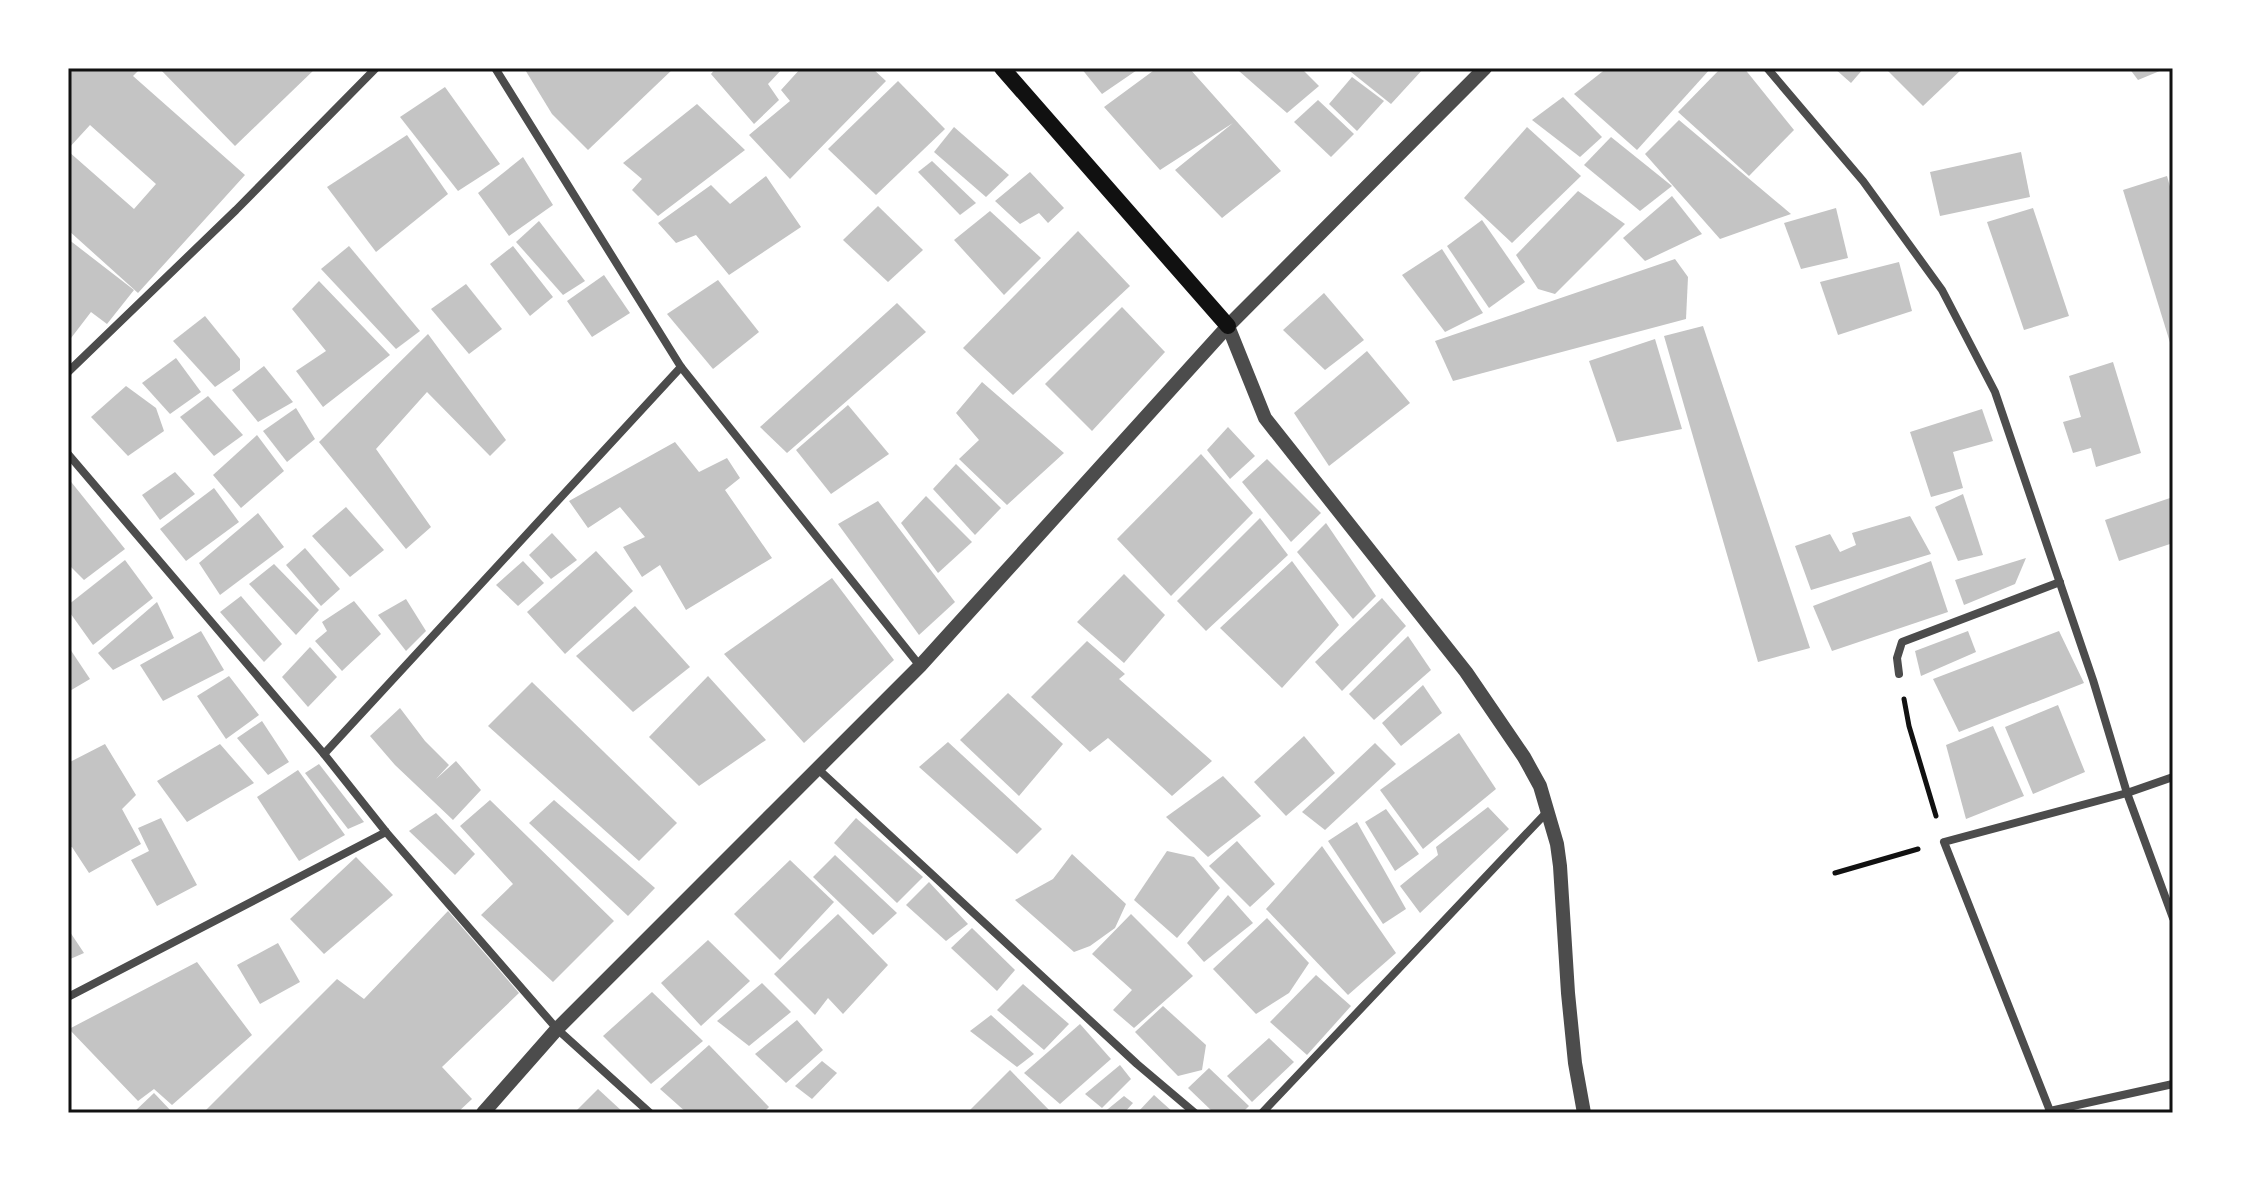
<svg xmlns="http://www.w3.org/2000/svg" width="2241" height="1181" font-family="'Roboto Serif',serif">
<rect width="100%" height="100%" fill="#fff"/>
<!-- building -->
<g fill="#c4c4c4">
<path d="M68,68H141L133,76L245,175L138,293L68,230V151L134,209L156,184L90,125L68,149Z"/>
<path d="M159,68H316L235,146Z"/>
<path d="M524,68H674L588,150L552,114Z"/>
<path d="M716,68H783L768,84L779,100L754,124L711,74Z"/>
<path d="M801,68H872L886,81L790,179L749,135L790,101L781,90Z"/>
<path d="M1081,68H1140L1102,94Z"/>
<path d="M1157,68H1189L1281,171L1222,218L1175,170L1233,123L1160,170L1104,107Z"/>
<path d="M1242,68H1301L1319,86L1287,113L1239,71Z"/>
<path d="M1346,68H1424L1391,104Z"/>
<path d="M1607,68H1711L1637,150L1574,94Z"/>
<path d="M1721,68H1744L1794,130L1749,176L1678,112Z"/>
<path d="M1834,68H1864L1851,83Z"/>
<path d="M1885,68H1963L1923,106Z"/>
<path d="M2129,68H2167L2138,80Z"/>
<path d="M1352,77L1384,101L1357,131L1329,104Z"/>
<path d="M898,81L945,129L876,195L828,149Z"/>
<path d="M445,87L500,164L458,191L400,117Z"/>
<path d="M1563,97L1602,137L1580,157L1532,120Z"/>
<path d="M1318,100L1354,134L1331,157L1294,122Z"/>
<path d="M697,104L745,150L658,216L632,190L642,179L623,163Z"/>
<path d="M1679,120L1791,214L1720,239L1645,154Z"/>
<path d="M954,127L1009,175L986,197L934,152Z"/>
<path d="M1527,127L1581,176L1512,243L1464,198Z"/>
<path d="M407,135L448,194L376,252L327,187Z"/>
<path d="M1611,137L1672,186L1640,211L1584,165Z"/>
<path d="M2021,152L2030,197L1940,216L1930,172Z"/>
<path d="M523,157L553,205L509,236L478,193Z"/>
<path d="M932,161L976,203L960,215L918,172Z"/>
<path d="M1030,172L1064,208L1048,223L1039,213L1020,224L995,201Z"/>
<path d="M766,176L801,227L729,275L696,235L676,243L658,223L711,185L730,204Z"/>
<path d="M2167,176L2173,197L2172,349L2123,190Z"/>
<path d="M1578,191L1625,224L1555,294L1538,289L1516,255Z"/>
<path d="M1672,196L1702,234L1645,261L1623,238Z"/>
<path d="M878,206L923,250L888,282L843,240Z"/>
<path d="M1836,208L1848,258L1801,269L1784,223Z"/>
<path d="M2033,208L2069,316L2024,330L1987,222Z"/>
<path d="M990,211L1041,258L1004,295L954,240Z"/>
<path d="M1482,220L1525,282L1489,308L1447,246Z"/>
<path d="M539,221L585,281L563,295L516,242Z"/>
<path d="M1078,231L1130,286L1013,395L963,348Z"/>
<path d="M68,239L134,290L107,324L91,312L68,342Z"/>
<path d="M349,246L420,331L396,349L321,269Z"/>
<path d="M513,246L553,297L530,316L490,264Z"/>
<path d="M1442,249L1483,313L1445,332L1402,275Z"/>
<path d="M1675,259L1688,277L1686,319L1453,381L1435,341Z"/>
<path d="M1899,262L1912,311L1838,335L1820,282Z"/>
<path d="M604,275L630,313L592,337L567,301Z"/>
<path d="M718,280L759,332L713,369L667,314Z"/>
<path d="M319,281L390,355L323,407L296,371L326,351L292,309Z"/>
<path d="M466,284L502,329L469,354L431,309Z"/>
<path d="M1324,293L1364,340L1325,370L1283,330Z"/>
<path d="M897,303L926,332L787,453L760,427Z"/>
<path d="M1122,307L1165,352L1092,431L1045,384Z"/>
<path d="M205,316L240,359V370L215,387L173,341Z"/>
<path d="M1703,326L1810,648L1758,662L1664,336Z"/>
<path d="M428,334L506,440L490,456L427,392L376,449L431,527L406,549L319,442Z"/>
<path d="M1655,339L1682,429L1617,442L1589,361Z"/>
<path d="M1367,351L1410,403L1329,466L1294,413Z"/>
<path d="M176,358L201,392L170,414L142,383Z"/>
<path d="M2113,362L2141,453L2096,467L2091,448L2073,453L2063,422L2081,417L2069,376Z"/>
<path d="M264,366L293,402L258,422L232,390Z"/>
<path d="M982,382L1064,453L1007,505L959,459L979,440L956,413Z"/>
<path d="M126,386L156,408L164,431L128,456L91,417Z"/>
<path d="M208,396L243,435L214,456L180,417Z"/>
<path d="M848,405L889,454L831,494L796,450Z"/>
<path d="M296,408L315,439L287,462L263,431Z"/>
<path d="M1982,409L1993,441L1953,452L1963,488L1931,497L1910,432Z"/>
<path d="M1228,427L1255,456L1230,479L1207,450Z"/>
<path d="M257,435L284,471L241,508L213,475Z"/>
<path d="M675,442L699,472L727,458L740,478L725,490L772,558L686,610L660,565L642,577L623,547L645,537L620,507L588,528L569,501Z"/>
<path d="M1201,454L1253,513L1171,596L1117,539Z"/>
<path d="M1267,459L1321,513L1291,542L1242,482Z"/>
<path d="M956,464L1001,508L975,535L933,489Z"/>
<path d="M175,472L195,494L160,520L142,495Z"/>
<path d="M68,478L125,549L84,580L68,564Z"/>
<path d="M214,488L239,522L186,561L160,529Z"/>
<path d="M1963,494L1983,555L1958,561L1935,507Z"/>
<path d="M926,496L972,542L938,573L901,523Z"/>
<path d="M2173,497V543L2119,561L2105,520Z"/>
<path d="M878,501L955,602L919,635L838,524Z"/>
<path d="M346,507L384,550L350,577L312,536Z"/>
<path d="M258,513L284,547L220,595L199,563Z"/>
<path d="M1910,516L1931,554L1811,590L1795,546L1830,534L1840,552L1856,545L1852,533Z"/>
<path d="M1260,518L1288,555L1206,631L1177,601Z"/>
<path d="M1326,523L1376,596L1353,619L1297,552Z"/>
<path d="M552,533L577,560L551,579L529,555Z"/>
<path d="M305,548L340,589L321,606L286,565Z"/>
<path d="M596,551L633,591L565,654L527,612Z"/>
<path d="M2026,558L2015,584L1964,605L1955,580Z"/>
<path d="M125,560L153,598L93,645L68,610V605Z"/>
<path d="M523,561L544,583L518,606L496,585Z"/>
<path d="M1292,561L1339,625L1282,688L1220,628Z"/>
<path d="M1931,561L1948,612L1832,651L1813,606Z"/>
<path d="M274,564L319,610L296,635L249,584Z"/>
<path d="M1124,574L1165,615L1124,663L1077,622Z"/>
<path d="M832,578L894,660L804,743L724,654Z"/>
<path d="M241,596L282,644L264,662L220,612Z"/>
<path d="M1382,598L1406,626L1342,691L1315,662Z"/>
<path d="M406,599L426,631L406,651L378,615Z"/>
<path d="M354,601L381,634L342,671L315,641L327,631L322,622Z"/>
<path d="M157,602L174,638L113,670L98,653Z"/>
<path d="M635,606L690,667L633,712L576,656Z"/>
<path d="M201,631L224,670L163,701L140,665Z"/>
<path d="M1968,631L1976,652L1921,676L1915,651Z"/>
<path d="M2059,631L2084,683L1959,732L1933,679Z"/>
<path d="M1408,636L1431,670L1374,720L1349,694Z"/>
<path d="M1087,641L1125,674L1119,679L1212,761L1172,796L1108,738L1090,752L1031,697Z"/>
<path d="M68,646L90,679L68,692Z"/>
<path d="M310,647L337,677L308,707L282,677Z"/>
<path d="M229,676L259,715L226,739L197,696Z"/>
<path d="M708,676L766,740L699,786L649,737Z"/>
<path d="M532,682L677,823L639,861L488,726Z"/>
<path d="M1423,685L1442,713L1401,746L1382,723Z"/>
<path d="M1008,693L1063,744L1019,796L960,740Z"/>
<path d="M2058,705L2085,772L2033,794L2005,727Z"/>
<path d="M400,708L425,741L449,765L436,779L456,761L481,790L453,820L395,765L370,736Z"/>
<path d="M262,721L289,762L268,775L237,738Z"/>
<path d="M1993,726L2024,796L1966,819L1946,745Z"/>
<path d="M1459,733L1496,789L1423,849L1380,790Z"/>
<path d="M1304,736L1335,773L1286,816L1254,782Z"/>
<path d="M948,742L1042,829L1017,854L919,767Z"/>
<path d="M1375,743L1396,764L1325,830L1302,812Z"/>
<path d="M105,744L136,795L122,809L141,844L89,873L72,847L68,848V763Z"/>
<path d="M220,744L254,783L187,822L157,781Z"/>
<path d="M319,764L364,822L348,829L305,773Z"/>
<path d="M298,770L345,835L299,861L257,797Z"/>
<path d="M1223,776L1261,816L1208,857L1166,817Z"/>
<path d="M490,800L614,921L553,982L481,915L513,884L460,826Z"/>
<path d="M554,800L655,888L628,916L529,823Z"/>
<path d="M1488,807L1509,829L1420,913L1400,886L1438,855L1436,847Z"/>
<path d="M1386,809L1419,854L1395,871L1365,822Z"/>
<path d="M436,813L475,854L455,875L409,831Z"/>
<path d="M161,818L197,885L157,906L131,860L149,851L138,828Z"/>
<path d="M856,818L923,877L897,903L834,843Z"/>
<path d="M1357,822L1406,909L1383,924L1328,841Z"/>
<path d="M1237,841L1275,884L1250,907L1209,866Z"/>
<path d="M1322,846L1396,953L1348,995L1266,909Z"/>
<path d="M1167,851L1194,857L1220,888L1177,938L1134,900Z"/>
<path d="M1072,854L1126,904L1115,928L1090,946L1074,952L1015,900L1053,879Z"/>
<path d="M835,855L897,913L873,935L813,877Z"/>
<path d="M356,857L393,895L324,954L290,919Z"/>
<path d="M790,860L834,902L780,960L734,914Z"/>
<path d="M929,882L968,924L946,941L906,905Z"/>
<path d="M1228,895L1253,923L1204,962L1187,943Z"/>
<path d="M448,911L519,993L442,1067L472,1099L457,1113H203L337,979L364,999Z"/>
<path d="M838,914L888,965L843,1014L828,998L815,1015L774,974Z"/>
<path d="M1131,914L1193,976L1134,1028L1113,1010L1132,990L1092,954Z"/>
<path d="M1267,918L1309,963L1289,993L1256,1014L1213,969Z"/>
<path d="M972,928L1015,970L997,991L951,948Z"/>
<path d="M68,929L84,953L68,960Z"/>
<path d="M708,940L750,981L701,1026L661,983Z"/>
<path d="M278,943L300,982L260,1004L237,965Z"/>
<path d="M197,962L252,1035L172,1105L154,1089L138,1101L69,1029Z"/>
<path d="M1316,975L1351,1006L1307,1055L1270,1022Z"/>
<path d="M762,983L791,1012L749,1046L717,1021Z"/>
<path d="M1023,984L1069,1024L1044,1050L997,1010Z"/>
<path d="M652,992L703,1041L651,1084L603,1036Z"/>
<path d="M1163,1006L1206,1045L1202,1070L1178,1076L1135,1032Z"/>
<path d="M991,1015L1034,1054L1017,1067L970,1031Z"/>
<path d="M797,1020L823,1050L786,1083L755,1054Z"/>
<path d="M1080,1024L1111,1059L1060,1104L1024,1073Z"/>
<path d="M1269,1038L1294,1062L1252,1102L1227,1076Z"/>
<path d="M709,1045L769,1107L763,1113H687L660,1089Z"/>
<path d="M822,1061L837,1073L812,1099L795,1086Z"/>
<path d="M1120,1065L1131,1079L1102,1108L1085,1094Z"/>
<path d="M1209,1068L1249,1106L1242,1113H1214L1188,1088Z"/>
<path d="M1010,1070L1052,1113H967Z"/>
<path d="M598,1089L624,1113H574Z"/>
<path d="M154,1093L173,1113H133Z"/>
<path d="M1154,1095L1174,1113H1137Z"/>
<path d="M1124,1096L1133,1103L1124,1113H1103Z"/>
</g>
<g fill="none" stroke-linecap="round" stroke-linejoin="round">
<!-- path -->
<g stroke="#111" stroke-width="5">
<path d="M1904,699L1909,726L1936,816"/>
<path d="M1835,873L1918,849"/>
</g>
<!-- minor -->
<g stroke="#4c4c4c" stroke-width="8">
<path d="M495,68L681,367L920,666"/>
<path d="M1767,68L1863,181L1942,290L1995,392L2093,680L2127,793L2173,918"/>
<path d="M68,372L236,210L376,68"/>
<path d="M68,454L324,754L386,832L557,1029L650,1113"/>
<path d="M1899,674L1897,658L1902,642L2060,582"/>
<path d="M324,754L681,367"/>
<path d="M819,770L1137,1064L1195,1113"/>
<path d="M68,997L386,832"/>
<path d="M2050,1111L2173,1084"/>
<path d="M1262,1113L1547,812"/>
<path d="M2047,1113L2050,1111L1944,842L2127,793L2173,777"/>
</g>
<!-- tertiary -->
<g stroke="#4c4c4c" stroke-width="14">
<path d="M1228,326L1265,418L1466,672L1524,757L1540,786L1557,844L1560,866L1568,993L1575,1063L1584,1113"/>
<path d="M483,1113L557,1029L920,666L1228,326L1485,68"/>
</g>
<!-- secondary -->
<path stroke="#111" stroke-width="16" d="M1002,68L1228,326"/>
</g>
<!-- border -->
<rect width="2241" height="1181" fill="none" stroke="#ffffff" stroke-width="140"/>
<rect x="70" y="70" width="2101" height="1041" fill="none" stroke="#111" stroke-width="3"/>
</svg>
